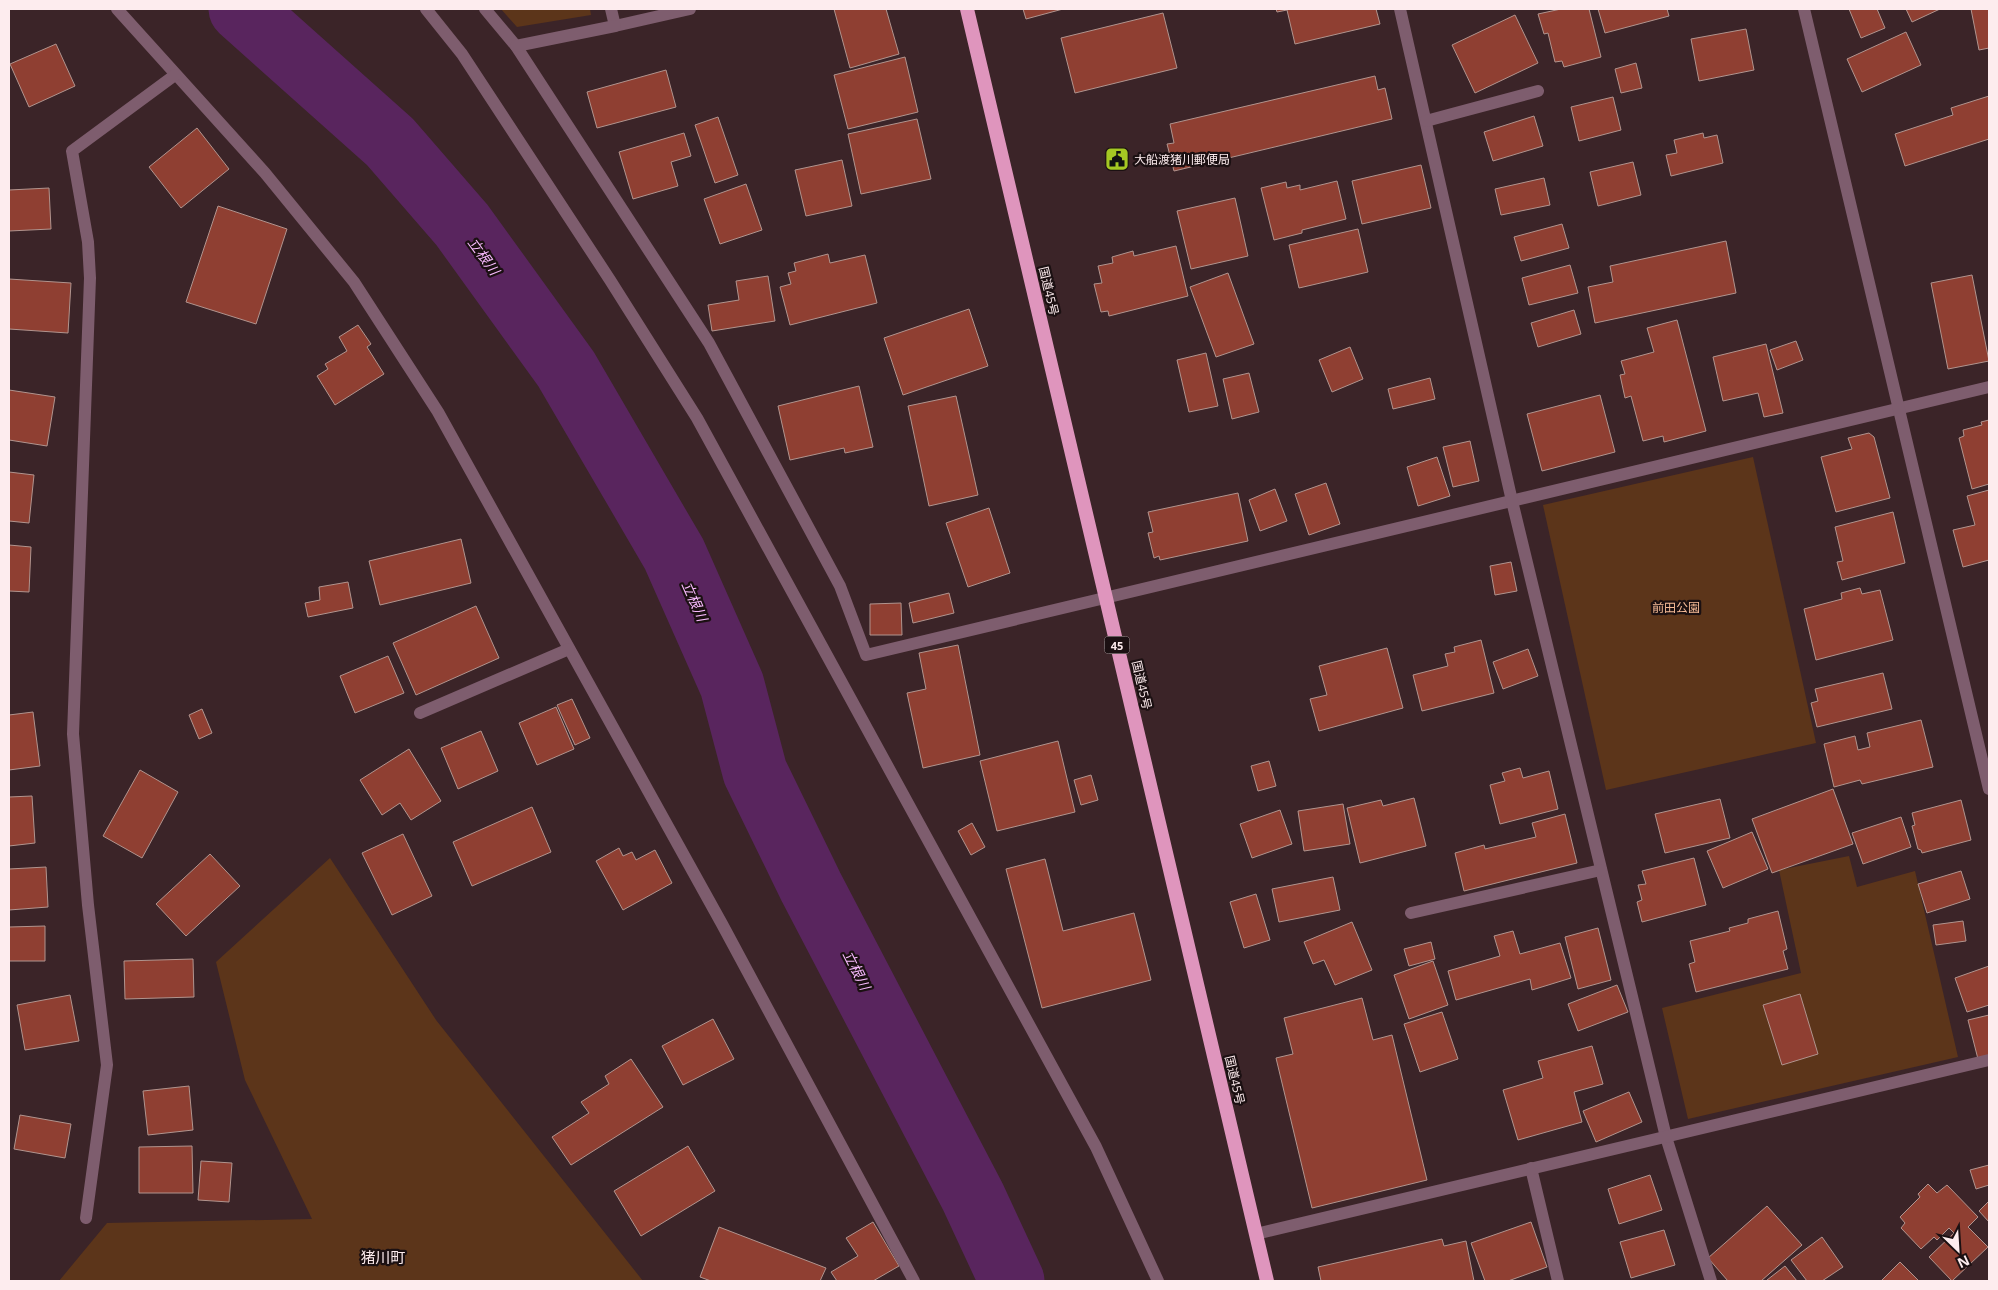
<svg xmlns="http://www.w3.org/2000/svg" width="1998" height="1290" font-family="'Open Sans','Noto Sans JP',sans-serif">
<rect width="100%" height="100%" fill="#3b2428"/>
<!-- green -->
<g fill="#5c351a">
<path d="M501,9H590L591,15L517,27Z"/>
<path d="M1753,457L1816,743L1606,790L1543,505Z"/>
<path d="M1849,856L1857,887L1915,871L1958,1057L1688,1119L1662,1008L1801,973L1779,870Z"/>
<path d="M330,858L436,1020L643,1281H59L107,1223L312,1219L245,1080L216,962Z"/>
</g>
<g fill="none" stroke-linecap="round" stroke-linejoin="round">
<!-- river -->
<path stroke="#59255e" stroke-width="65" d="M241,9L390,142L462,225L566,369L674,554L732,685L755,772L811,887L973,1197L1012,1281"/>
</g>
<!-- building -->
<g fill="#8f3f32" stroke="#b1948e">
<path d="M834,9H886L899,54L850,68Z"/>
<path d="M1023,9H1063L1026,19Z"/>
<path d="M1276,9H1376L1380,24L1295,44L1287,10L1277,12Z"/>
<path d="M1561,9H1589L1601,57L1564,67L1562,61L1555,62L1548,33L1544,34L1538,14Z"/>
<path d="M1598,9H1667L1669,16L1605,33Z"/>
<path d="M1849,9H1877L1885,28L1861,38Z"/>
<path d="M1906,9H1940L1912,22Z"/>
<path d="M1971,9H1989V48L1979,50Z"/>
<path d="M1163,13L1177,68L1075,93L1061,38Z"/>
<path d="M1515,15L1538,63L1475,93L1452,45Z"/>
<path d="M1746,29L1754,70L1699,81L1691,39Z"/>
<path d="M1906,32L1921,65L1862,92L1847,59Z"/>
<path d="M56,44L75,86L29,107L10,64Z"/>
<path d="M905,57L918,112L848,129L834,75Z"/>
<path d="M1636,63L1642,88L1621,93L1615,69Z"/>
<path d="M666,70L676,107L597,128L587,92Z"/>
<path d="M1375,76L1378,90L1385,88L1392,119L1174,171L1167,144L1174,143L1170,124Z"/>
<path d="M1989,96V139L1905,166L1895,134L1953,115L1951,108Z"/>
<path d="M1613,97L1621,130L1579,141L1571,107Z"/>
<path d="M1534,116L1543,146L1493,161L1484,132Z"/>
<path d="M718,117L738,175L715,183L695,125Z"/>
<path d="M917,119L931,179L861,194L848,134Z"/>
<path d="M197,128L229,169L181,208L149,167Z"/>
<path d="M684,133L691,156L671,162L678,186L633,199L619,152Z"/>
<path d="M1703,133L1704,138L1717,135L1723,163L1671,176L1666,155L1677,153L1674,140Z"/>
<path d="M842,160L852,206L806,216L795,170Z"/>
<path d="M1633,162L1641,195L1598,206L1590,172Z"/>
<path d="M1421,165L1431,208L1362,224L1352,181Z"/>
<path d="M1544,178L1550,205L1501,215L1495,189Z"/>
<path d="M1337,181L1346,219L1302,230V233L1274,240L1261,188L1286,182L1287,188L1300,185V190Z"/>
<path d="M746,184L762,230L720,244L704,199Z"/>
<path d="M49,188L51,229L9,231V190Z"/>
<path d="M1235,198L1248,256L1191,269L1177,211Z"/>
<path d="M218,206L287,229L256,324L186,302Z"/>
<path d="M1562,224L1569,248L1521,261L1514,237Z"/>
<path d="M1358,229L1368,272L1299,288L1289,245Z"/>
<path d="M1726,241L1736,293L1595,323L1588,287L1613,282L1610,266Z"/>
<path d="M1176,246L1188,296L1109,316L1108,311L1101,312L1094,284L1102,283L1098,266L1113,263L1112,257L1133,251L1134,256Z"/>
<path d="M828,254L830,263L865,255L877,303L790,325L780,287L791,284L788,273L796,271L794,263Z"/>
<path d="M1570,265L1578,293L1529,305L1522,278Z"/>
<path d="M1228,273L1254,344L1216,357L1190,287Z"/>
<path d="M1972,275L1989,361L1948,369L1931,283Z"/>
<path d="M768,276L775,321L712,331L708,305L739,300L736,281Z"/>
<path d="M9,279L71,283L68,333L9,329Z"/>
<path d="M969,309L988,366L903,395L884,338Z"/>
<path d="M1574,310L1581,334L1538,347L1531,323Z"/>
<path d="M1677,320L1706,431L1664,442L1663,436L1643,441L1631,396L1625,398L1620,375L1625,374L1621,361L1654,352L1647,328Z"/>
<path d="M358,325L371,344L367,347L384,374L335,405L317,376L328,369L325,364L347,351L339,337Z"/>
<path d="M1796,341L1803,360L1777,370L1770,350Z"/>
<path d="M1766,344L1783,413L1764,417L1758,393L1723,401L1713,357Z"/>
<path d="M1350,347L1363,379L1332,392L1319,360Z"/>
<path d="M1206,353L1218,406L1189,412L1177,360Z"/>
<path d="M1249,373L1259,412L1232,419L1223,379Z"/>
<path d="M1430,378L1435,399L1393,409L1388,389Z"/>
<path d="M859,386L873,447L845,453L844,448L790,460L778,406Z"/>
<path d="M9,390L55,397L47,446L9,440Z"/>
<path d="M1600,395L1615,452L1542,471L1527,414Z"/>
<path d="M956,396L978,495L929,506L908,406Z"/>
<path d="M1989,420V484L1972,489L1959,438L1964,436L1963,430L1982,425L1981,422Z"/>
<path d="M1869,433L1874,437L1890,498L1836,512L1821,457L1852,449L1848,438Z"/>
<path d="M1470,441L1479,481L1453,487L1443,447Z"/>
<path d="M1437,457L1450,496L1418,506L1407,467Z"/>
<path d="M9,472L34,475L29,523L9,521Z"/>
<path d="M1326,483L1340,524L1309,535L1295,494Z"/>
<path d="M1275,489L1287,521L1260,531L1249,500Z"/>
<path d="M1989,490V560L1963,567L1953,530L1975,525L1967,496Z"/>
<path d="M1238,493L1248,541L1160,560L1159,556L1154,558L1148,533L1153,532L1148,512Z"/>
<path d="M989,508L1010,573L968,587L946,523Z"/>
<path d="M1893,512L1905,563L1842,580L1837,562L1843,561L1835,527Z"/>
<path d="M461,539L471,583L380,605L369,561Z"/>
<path d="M9,545L31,547L29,592L9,591Z"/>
<path d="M1511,562L1517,591L1495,595L1490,566Z"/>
<path d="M348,582L353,608L308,617L305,603L320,600L319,587Z"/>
<path d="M1860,588L1862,594L1880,590L1893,640L1816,660L1804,609L1842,599L1841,593Z"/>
<path d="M949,593L954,613L913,623L909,603Z"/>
<path d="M901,603L902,635H870V604Z"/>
<path d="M476,606L499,658L416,695L393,643Z"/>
<path d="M1481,640L1494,693L1422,711L1413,675L1448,666L1445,654L1455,652L1454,647Z"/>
<path d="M958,645L980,755L923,768L907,693L926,689L919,653Z"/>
<path d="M1387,648L1403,708L1319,731L1310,699L1327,695L1319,666Z"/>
<path d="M1528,649L1538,676L1503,689L1493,662Z"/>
<path d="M388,656L404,693L355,713L340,676Z"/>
<path d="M1883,673L1892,709L1817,727L1811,703L1818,701L1815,689Z"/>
<path d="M572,699L590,738L575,745L557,705Z"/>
<path d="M556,707L574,749L537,765L519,723Z"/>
<path d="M202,709L212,733L199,739L189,715Z"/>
<path d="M33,712L40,766L9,770V715Z"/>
<path d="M1921,720L1933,767L1862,784L1860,780L1834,787L1824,744L1855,736L1858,750L1870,747L1867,733Z"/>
<path d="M481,731L498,771L458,789L441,748Z"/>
<path d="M1058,741L1075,812L997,831L980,761Z"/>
<path d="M409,749L441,801L411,820L400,803L382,815L360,780Z"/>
<path d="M1269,761L1276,786L1258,791L1251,766Z"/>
<path d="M1520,768L1523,778L1549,771L1558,809L1500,824L1490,785L1505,781L1502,773Z"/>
<path d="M140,770L178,792L142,858L103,836Z"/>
<path d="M1091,775L1098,800L1081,805L1074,780Z"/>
<path d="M1833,789L1853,844L1772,873L1752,819Z"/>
<path d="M32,796L35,843L9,846V797Z"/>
<path d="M1414,798L1426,846L1360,863L1347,808L1381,800L1383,806Z"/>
<path d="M1720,799L1730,838L1665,853L1655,814Z"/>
<path d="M1961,800L1971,840L1922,853L1921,850L1918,849L1912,826L1915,825L1912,813Z"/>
<path d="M1343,804L1350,844L1304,851L1298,811Z"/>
<path d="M532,807L551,852L472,886L453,842Z"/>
<path d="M1280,810L1292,844L1252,858L1240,824Z"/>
<path d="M1565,814L1577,863L1464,891L1455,853L1484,845L1485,849L1536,837L1532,823Z"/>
<path d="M1901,817L1911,847L1863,864L1852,833Z"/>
<path d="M972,823L985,847L971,855L958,831Z"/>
<path d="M1752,832L1768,869L1723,888L1707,851Z"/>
<path d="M403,834L432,896L392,915L362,853Z"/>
<path d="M619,848L623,856L632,852L636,860L655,850L672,883L623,910L596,861Z"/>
<path d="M210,854L240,886L186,936L156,904Z"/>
<path d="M1694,858L1706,905L1642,922L1637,902L1642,900L1638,885L1646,884L1642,871Z"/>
<path d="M1045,859L1063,931L1134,913L1151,980L1042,1008L1006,869Z"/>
<path d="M46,867L48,907L9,910V869Z"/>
<path d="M1961,871L1970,899L1927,913L1918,884Z"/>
<path d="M1333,877L1340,910L1279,922L1272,889Z"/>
<path d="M1256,894L1270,940L1244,948L1230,902Z"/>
<path d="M1778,911L1787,949L1783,951L1788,969L1696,992L1689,964L1695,962L1690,941L1730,931L1729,928L1748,923V919Z"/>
<path d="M1963,921L1966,941L1936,945L1933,925Z"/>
<path d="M1352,922L1372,970L1335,985L1324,960L1313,964L1304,942Z"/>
<path d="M45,926V961H9V927Z"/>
<path d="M1598,928L1611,980L1578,989L1565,937Z"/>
<path d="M1513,931L1520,954L1560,943L1571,978L1532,990L1530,979L1456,1000L1448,971L1500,956L1494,936Z"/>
<path d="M1431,942L1435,959L1409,966L1404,949Z"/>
<path d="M193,959L194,997L125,999L124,961Z"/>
<path d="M1433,961L1448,1005L1409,1019L1394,975Z"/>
<path d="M1989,966V1005L1967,1012L1955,978Z"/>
<path d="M1617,985L1628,1012L1578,1031L1568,1004Z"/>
<path d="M1800,994L1818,1054L1782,1065L1763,1005Z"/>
<path d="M70,995L79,1041L25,1050L17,1005Z"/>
<path d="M1362,998L1373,1040L1392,1035L1427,1180L1312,1208L1276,1058L1293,1054L1284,1018Z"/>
<path d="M1442,1012L1458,1059L1420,1072L1404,1024Z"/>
<path d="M1989,1015V1056L1978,1059L1968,1020Z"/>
<path d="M713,1019L734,1059L683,1085L662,1046Z"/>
<path d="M1592,1046L1603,1084L1574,1092L1582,1122L1518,1140L1503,1090L1543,1078L1538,1061Z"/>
<path d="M631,1059L663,1107L571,1165L552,1137L589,1113L581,1102L609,1084L605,1076Z"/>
<path d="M189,1086L193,1130L148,1135L143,1091Z"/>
<path d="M1629,1092L1642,1122L1596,1142L1583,1111Z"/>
<path d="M20,1115L71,1124L65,1158L14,1149Z"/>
<path d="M192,1146L193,1193H139V1147Z"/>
<path d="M688,1146L715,1191L641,1236L614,1191Z"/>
<path d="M201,1161L232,1163L229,1202L198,1200Z"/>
<path d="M1989,1165V1185L1976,1189L1970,1170Z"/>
<path d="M1650,1175L1662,1210L1619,1224L1608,1189Z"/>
<path d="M1928,1184L1937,1193L1947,1185L1978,1217L1968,1227L1988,1247L1952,1281L1929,1257L1954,1233L1949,1228L1937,1240L1934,1237L1921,1249L1901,1228L1905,1223L1900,1217L1920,1197L1918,1194Z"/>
<path d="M1989,1201V1222L1979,1211Z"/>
<path d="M1767,1206L1802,1245L1761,1281H1728L1708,1258Z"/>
<path d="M873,1222L899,1266L873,1281H837L831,1272L858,1256L846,1238Z"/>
<path d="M1531,1222L1547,1267L1508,1281H1485L1471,1243Z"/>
<path d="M719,1227L826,1268L820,1281H711L700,1277Z"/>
<path d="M1664,1230L1675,1265L1631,1278L1620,1242Z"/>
<path d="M1822,1237L1843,1267L1822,1281H1807L1791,1260Z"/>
<path d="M1442,1239L1444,1246L1466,1241L1474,1281H1321L1318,1267Z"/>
<path d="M1900,1262L1919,1281H1881Z"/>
<path d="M1785,1266L1797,1281H1768L1767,1280Z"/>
</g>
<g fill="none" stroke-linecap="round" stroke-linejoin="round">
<!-- minor -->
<g stroke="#7e5d6e" stroke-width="12">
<path d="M117,9L265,173L354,282L438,412L722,924L914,1281"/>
<path d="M426,9L462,54L610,280L697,418L1096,1147L1158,1281"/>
<path d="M485,9L516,46L709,343L840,586L866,655L1989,387"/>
<path d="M611,9L615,26L690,9"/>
<path d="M1400,9L1512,501L1666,1137L1711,1281"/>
<path d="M1804,9L1989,789"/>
<path d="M516,46L615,26"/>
<path d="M1426,121L1538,91"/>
<path d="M420,713L569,649"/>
<path d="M1411,913L1601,870"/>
<path d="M1531,1168L1558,1281"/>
<path d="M86,1218L107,1065L88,905L73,734L90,278L88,242L72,151L175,75"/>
<path d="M1256,1234L1989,1060"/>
</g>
<!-- trunk -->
<path stroke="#df95bd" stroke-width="14" d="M967,9L1267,1281"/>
</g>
<!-- icons -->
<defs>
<g id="civic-square" transform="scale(1.25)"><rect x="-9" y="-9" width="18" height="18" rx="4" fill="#a5c823" stroke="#1b1012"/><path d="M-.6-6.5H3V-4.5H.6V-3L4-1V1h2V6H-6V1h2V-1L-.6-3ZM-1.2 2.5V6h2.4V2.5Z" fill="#111"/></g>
</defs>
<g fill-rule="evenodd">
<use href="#civic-square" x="1117" y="159"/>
</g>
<g text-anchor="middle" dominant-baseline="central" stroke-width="4.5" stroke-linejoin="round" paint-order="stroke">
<!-- shield labels -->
<rect fill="#1b1012" stroke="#b9aaac" stroke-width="1" x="1104.5" y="636.5" width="25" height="17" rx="4"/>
<g font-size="11" font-weight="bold" fill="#fdecee">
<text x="1117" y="645">45</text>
</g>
<!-- poi labels -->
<g font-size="12" fill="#fdecee" stroke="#1b1012" text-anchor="start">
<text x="1134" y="159">大船渡猪川郵便局</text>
</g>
<!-- street labels -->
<g font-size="12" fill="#fdecee" stroke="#1b1012">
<text transform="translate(1049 291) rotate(77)">国道45号</text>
<text transform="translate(1142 685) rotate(77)">国道45号</text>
<text transform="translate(1235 1080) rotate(77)">国道45号</text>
</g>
<!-- park labels -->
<g font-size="12" fill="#f7bc97" stroke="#1b1012">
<text x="1676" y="607">前田公園</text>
</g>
<!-- water labels -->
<g font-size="14" font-style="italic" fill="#f9bbff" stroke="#1b1012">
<text transform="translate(484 256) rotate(54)">立根川</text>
<text transform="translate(695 601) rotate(66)">立根川</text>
<text transform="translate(857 970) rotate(63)">立根川</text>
</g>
<!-- quarter labels -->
<g font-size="15" fill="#fdecee" stroke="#1b1012">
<text x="383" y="1257">猪川町</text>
</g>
</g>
<!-- border -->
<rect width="1998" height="1290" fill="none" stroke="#fdecee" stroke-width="20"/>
<!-- north arrow -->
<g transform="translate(1958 1250) rotate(155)" stroke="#1b1012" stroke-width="4" paint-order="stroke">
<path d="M0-4L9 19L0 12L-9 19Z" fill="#fdecee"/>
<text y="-8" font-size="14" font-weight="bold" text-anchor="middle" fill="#fdecee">N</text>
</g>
</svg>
